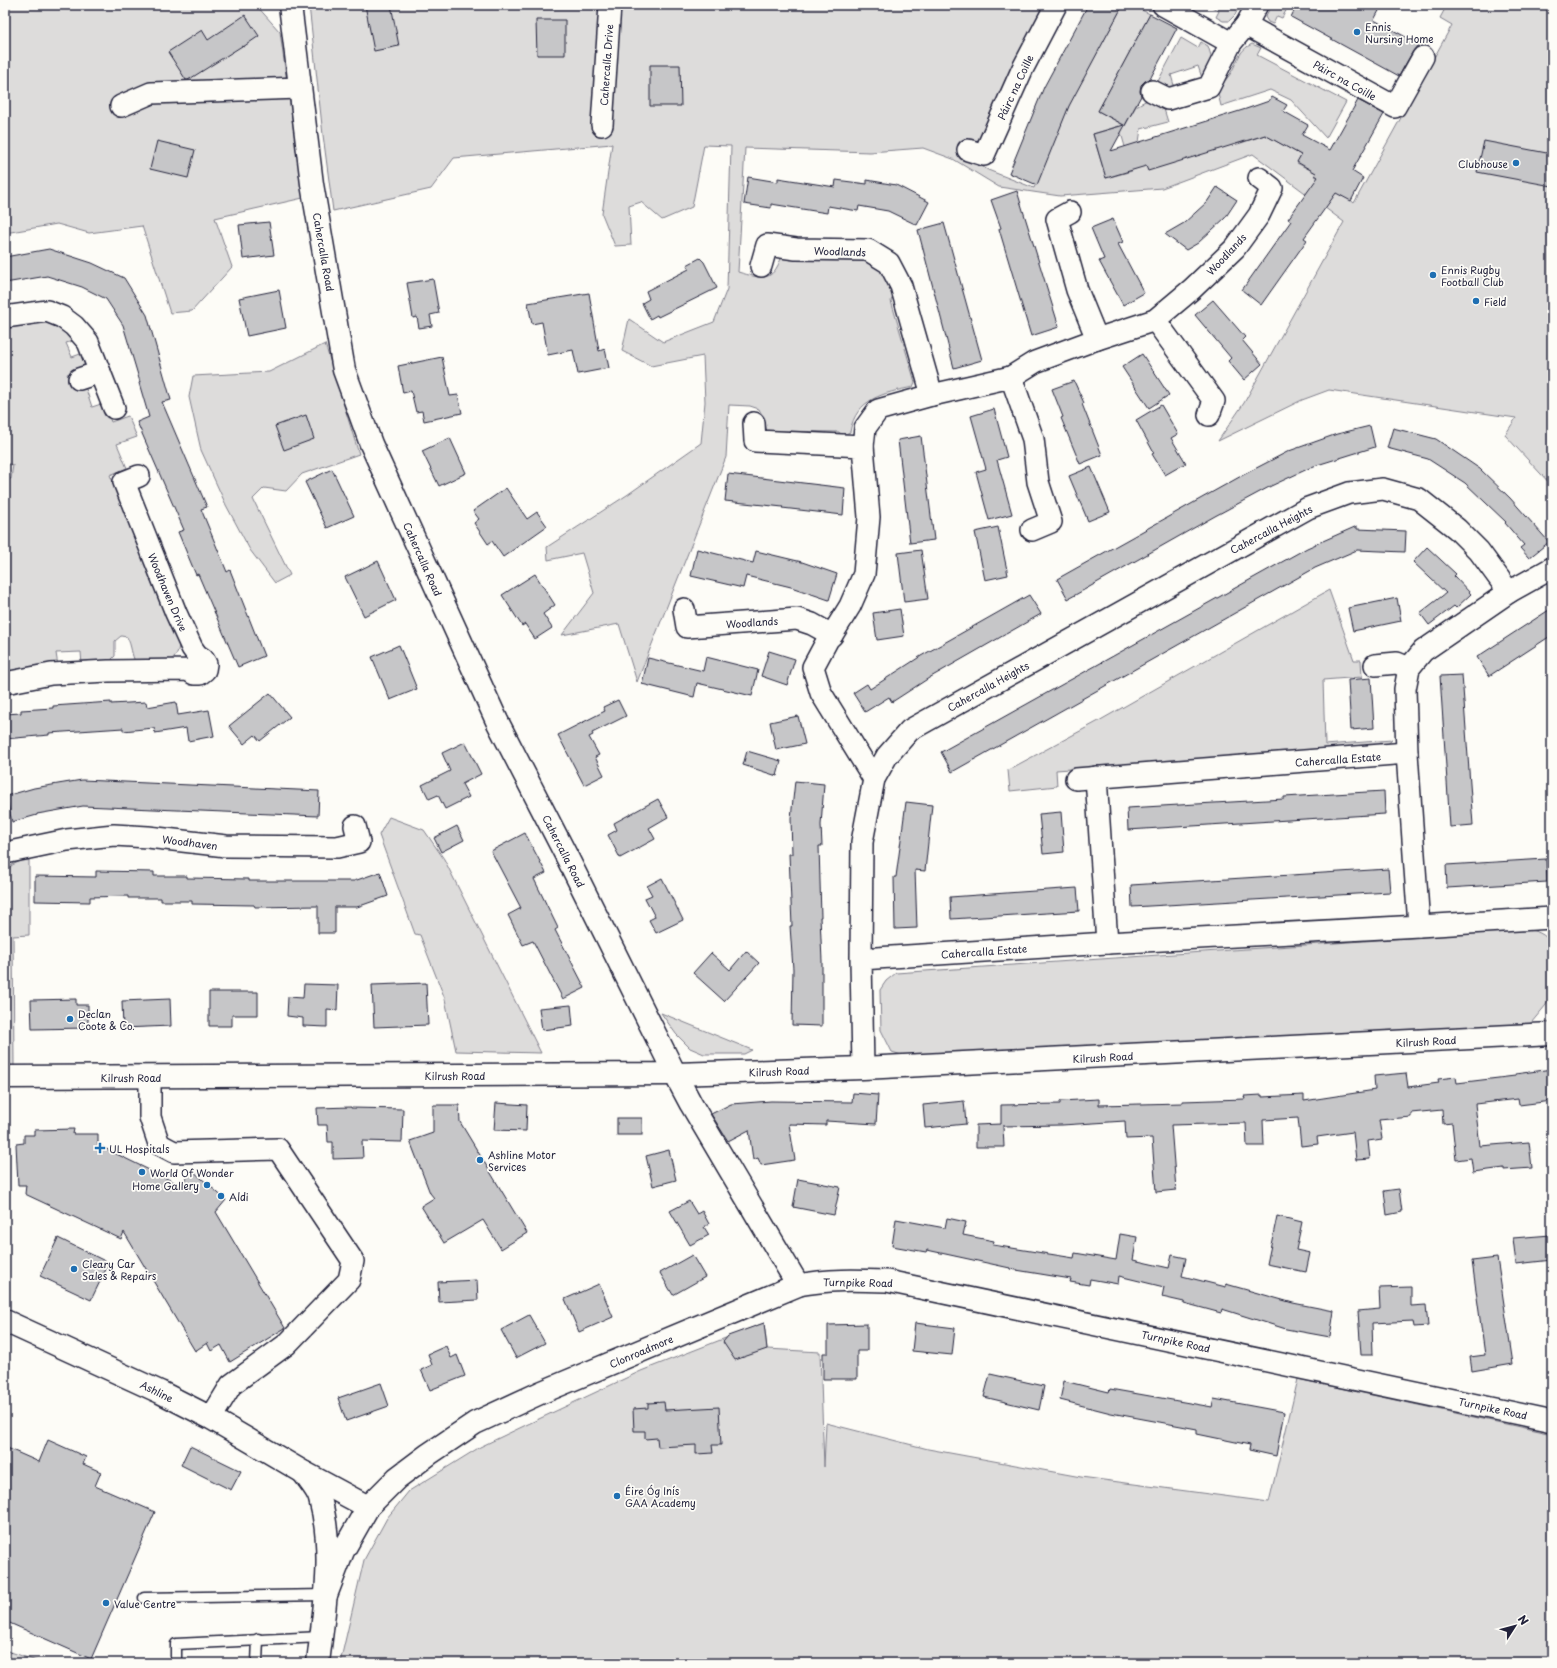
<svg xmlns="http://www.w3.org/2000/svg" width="1557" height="1668" font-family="'Playpen Sans',sans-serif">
<rect width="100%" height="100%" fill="#fdfcf7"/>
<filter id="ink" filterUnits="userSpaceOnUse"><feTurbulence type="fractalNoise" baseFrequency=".025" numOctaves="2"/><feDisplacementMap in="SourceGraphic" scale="8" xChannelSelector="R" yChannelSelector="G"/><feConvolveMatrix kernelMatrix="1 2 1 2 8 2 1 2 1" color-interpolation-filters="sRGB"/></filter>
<g filter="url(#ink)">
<!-- green -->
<g fill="#dddcdb" stroke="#807f8b" fill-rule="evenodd">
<path d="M5,5H256L280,32L303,198L215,218L232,267L192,311L170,313L142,226L89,233L57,224L5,233Z"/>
<path d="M309,5H1048L980,139L972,142L963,139L960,153L988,170L1034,188L1070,103L1123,5H1131L1150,14L1098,111L1125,126L1136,106L1149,99L1164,109L1168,122L1141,129L1139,142L1238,144L1265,135L1301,155L1297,163L1316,173L1315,176L1334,186L1354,203L1452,25L1440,18L1447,5H1552V486L1505,435L1516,418L1329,390L1302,400L1218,441L1244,403L1344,222L1253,154L1162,188L1060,196L999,187L953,159L923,148L870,152L745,148L738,272C763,279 772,283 782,256L804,259L854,261L856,256L880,269L895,292L891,301L915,382L913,387C884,393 856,398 850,432L841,436L839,432L777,431L771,436H768L764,419L759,409L750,406L729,405L726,457L637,682L619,624L562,635L594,593L582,553L548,560L547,547L627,495L701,443L705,402L703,356L651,366L622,351L629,319L663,342L714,322L727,289L731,146L704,145L692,207L662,220L641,202L629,206L631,245L615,246L602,214L612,144L454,158L431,189L333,211L323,135ZM1119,126L1132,171L1106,178L1093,134Z"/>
<path d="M1213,5H1240L1235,15L1229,21H1223L1216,17L1219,11L1212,7Z"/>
<path d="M1272,5H1289L1282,18L1277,16L1273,24L1268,22L1265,17Z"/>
<path d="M1181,38L1198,48L1201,42L1208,46L1213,62L1203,81L1198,66L1171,75L1175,89L1169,91L1156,85Z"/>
<path d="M1252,44L1261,48L1257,55L1346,102L1326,138L1291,100L1270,90L1221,106L1218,94L1220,84C1237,75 1234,51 1252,44Z"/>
<path d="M44,319L67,329L77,340L66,343L72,357L83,353L87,360C83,369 77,371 67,374L73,388L85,386L92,407L104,403L111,422L128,416L137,437L117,444L127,468L110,475L179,636C182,667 159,663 136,663C131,655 132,646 127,637L121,636L115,641V656L109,662L82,665L81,652L56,653L58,666L5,674V478L11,479L13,465L5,463V364L7,363L5,358V327Z"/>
<path d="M325,344L359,454L302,474L286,491L264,488L253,499L290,575L275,583L250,550L226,505L201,450L189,397L193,376L269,372Z"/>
<path d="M1329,590L1354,660H1361L1362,677L1323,680L1325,745L1392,740L1384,747L1056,770L1057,786L1010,791L1008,770L1097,722Z"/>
<path d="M389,817L424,830L444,859L541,1053L456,1051L445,999L420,935L415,934L379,835Z"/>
<path d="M23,860H29V935L13,936L14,1066H5V935L7,916L5,874L12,865Z"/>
<path d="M1525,930C1537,930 1544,934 1552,943V993L1546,1005L1531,1023L1523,1026L902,1055L892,1052L881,1030L880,990L886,981L896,973Z"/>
<path d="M661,1013L752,1050L744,1054H704L690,1048L676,1034Z"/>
<path d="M764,1323L767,1349L820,1352L824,1467L826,1423L928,1449L1081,1477L1269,1502L1298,1379L1552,1434V1663H340L364,1560L387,1518L409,1491L480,1447L526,1425L641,1371Z"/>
<path d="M5,1650L42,1663H5Z"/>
</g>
<!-- building -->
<g fill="#c6c6c8" stroke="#22223b">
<path d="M365,5H391L399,46L374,51Z"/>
<path d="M1088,5H1123L1069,106L1037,185L1009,173L1044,87Z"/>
<path d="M1297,5H1382L1374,20L1419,44L1413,51L1399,76L1291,17Z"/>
<path d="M1150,14L1177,28L1150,79L1145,81L1141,85L1140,91L1141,96L1111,151L1246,109L1269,101L1272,97L1287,105L1283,111L1308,125L1302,135L1330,150L1358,100L1384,114L1352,171L1363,178L1351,201L1336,193L1304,238L1307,240L1261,305L1242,290L1291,221L1288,219L1318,177L1315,175L1316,173L1297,162L1301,155L1265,135L1148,171L1146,166L1106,178L1093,134L1124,125L1098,111Z"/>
<path d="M245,15L259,36L243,47L242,46L188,80H186L168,52L202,30L208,40Z"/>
<path d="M536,20H565V55H537Z"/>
<path d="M650,65H680L681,106H650Z"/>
<path d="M157,141L195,150L188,178L150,169Z"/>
<path d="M1484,141L1552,154V186L1477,172Z"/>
<path d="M748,177L778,182V178L835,187L836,180L867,184V180L896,185L929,202L917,225L888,211L859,206L858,211L828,206L827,213L771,204V208L744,204Z"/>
<path d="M1217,187L1237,200L1225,218L1198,243L1186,250L1165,234L1184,223L1207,202Z"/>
<path d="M1017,191L1059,327L1031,336L999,229L1001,228L991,200Z"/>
<path d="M1113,219L1123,242L1118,244L1144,293L1123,305L1099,261L1104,259L1091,228Z"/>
<path d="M269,222L274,255L243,259L239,225Z"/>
<path d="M944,223L982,360L954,368L918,230Z"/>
<path d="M49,249L92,263L124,278L147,315L171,400L162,402L207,507L201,509L227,572L230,570L264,656L238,667L198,574L196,575L178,532L184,530L137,422L149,417L139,383L140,382L123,325L106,299L82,287L47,276L5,283V257Z"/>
<path d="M700,258L704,262L717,288L658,317L657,315L650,319L642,303L649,299L646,291L689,269L687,265Z"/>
<path d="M433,279L439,313L430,315L432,326L419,328L417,317L413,318L407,283Z"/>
<path d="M279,290L286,328L247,336L239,298Z"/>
<path d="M589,293L599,351L605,349L609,368L578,374L573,350L548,355L542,322L532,324L528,303Z"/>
<path d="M1213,300L1245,337L1242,340L1262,364L1244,380L1228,361L1231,358L1195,315Z"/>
<path d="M1142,354L1169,395L1149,408L1122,367Z"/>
<path d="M442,357L450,396L458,395L462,413L424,421L422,411L416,412L411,391L403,393L398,366Z"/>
<path d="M1074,381L1084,403L1082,404L1102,455L1080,464L1061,418L1063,417L1052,389Z"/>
<path d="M1161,405L1178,434L1171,438L1186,463L1165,475L1152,454L1154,453L1136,420Z"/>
<path d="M994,409L1007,457L997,460L1012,514L989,520L976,472L986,469L971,416Z"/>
<path d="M306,415L314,439L284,450L275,426Z"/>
<path d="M1370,426L1375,447L1314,466L1271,486L1215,516L1068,599L1057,579L1243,475L1289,451L1337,434Z"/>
<path d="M1393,428L1436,439L1480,469L1510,498L1549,542L1529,558L1520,548L1524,545L1505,523L1506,522L1465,483L1428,459L1387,448Z"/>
<path d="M921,436L934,540L910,543L898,440Z"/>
<path d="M450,438L466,473L439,486L422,451Z"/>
<path d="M1091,467L1110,512L1088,521L1069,476Z"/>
<path d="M332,469L354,516L327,528L305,482Z"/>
<path d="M728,474L845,488L843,515L782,508L783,507L725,501Z"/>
<path d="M506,488L527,519L537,512L547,526L503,557L492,541L488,544L474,523L479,519L473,511Z"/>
<path d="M1357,526V529L1406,531L1405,552L1357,550L1315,568L952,772L941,752L1307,548Z"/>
<path d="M998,527L1008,575L985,580L975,532Z"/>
<path d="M1427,547L1456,574L1454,576L1471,594L1456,608L1454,606L1429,625L1420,613L1446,593L1413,562Z"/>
<path d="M697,549L753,563L756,551L802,562L837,574L829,600L791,587L746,576L743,588L691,576Z"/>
<path d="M921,550L928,599L904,602L898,553Z"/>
<path d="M378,561L396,600L364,616L345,577Z"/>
<path d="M535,574L555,605L543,614L552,628L535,639L525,624L522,626L502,595Z"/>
<path d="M1029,595L1041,614L929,678L892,702L889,697L865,712L853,693L867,684L870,689L921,656Z"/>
<path d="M1397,598L1401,621L1353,631L1348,608Z"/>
<path d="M1552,608V635L1489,676L1477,657Z"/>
<path d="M900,609L904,636L877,640L873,613Z"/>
<path d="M399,645L417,689L390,700L372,657Z"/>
<path d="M769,651L795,659L787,685L761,676Z"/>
<path d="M706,657L758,670L752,696L697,683L694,697L642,684L648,658L703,671Z"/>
<path d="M1462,675L1473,825L1450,827L1440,676Z"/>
<path d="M1371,678L1374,728L1351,730L1348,680Z"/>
<path d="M270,693L290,717L260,741L255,735L244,744L229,726Z"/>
<path d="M618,700L626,716L592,733L593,735L589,737L599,755L595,757L604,775L584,785L558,735L605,711L603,707Z"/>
<path d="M111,702V704L146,702L147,707L176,702L178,715L209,710L214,736L188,741L186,728L155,733L154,728L123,731V728L49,733V735L5,739V714L21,713V710L53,708V706Z"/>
<path d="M798,716L805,744L776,750L770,722Z"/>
<path d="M465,742L481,774L462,784L469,797L445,809L438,795L429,799L422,785L450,771L442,753Z"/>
<path d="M747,751L781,761L777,776L743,765Z"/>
<path d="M82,780L319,791L318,816L83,806L37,814V815L12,822L6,796L34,788Z"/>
<path d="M795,781L824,784L821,825L822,846H819L821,917H820L822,961V1026L792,1025L793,969L790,926H792L789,854H792L791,818Z"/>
<path d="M1384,791L1385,814L1128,830L1127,808L1284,799V797Z"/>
<path d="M658,799L668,817L649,828L655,839L620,858L608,835L617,830L614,823Z"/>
<path d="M906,802L932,805L925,871L915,870L917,928L895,929L894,877H896Z"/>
<path d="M1061,812L1064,852L1043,854L1039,814Z"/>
<path d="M457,826L464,840L441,852L434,838Z"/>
<path d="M525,833L546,873L534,879L558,928L555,930L585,988L563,999L533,941L523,945L508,915L521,908L491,851Z"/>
<path d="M1546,859L1547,882L1447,888L1446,865Z"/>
<path d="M1388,869L1390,892L1132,907L1131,885Z"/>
<path d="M96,871L154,872V876H187V878L249,879V881H354L380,872L388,896L357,907H335V933H318V906L255,907L254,905L192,904V901H161V898H128V896L90,897V902L35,901V876L96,877Z"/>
<path d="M662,878L683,920L656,933L649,920L655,917L645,898L652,895L647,886Z"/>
<path d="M1077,888L1079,911L951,919L950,897Z"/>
<path d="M746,951L759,963L724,1001L693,973L711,953L730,970Z"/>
<path d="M426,983L428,1025L374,1027L372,985Z"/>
<path d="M304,984L338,985L337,1010L327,1009V1027L303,1026V1018L287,1016L288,997L303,998Z"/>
<path d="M209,992H258V1015H232V1026H209Z"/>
<path d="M76,999V1005H88V1028L32,1029L31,1000Z"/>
<path d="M170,999L171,1026L123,1028L122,1001Z"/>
<path d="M571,1005L573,1026L542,1030L539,1008Z"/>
<path d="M1552,1069V1101L1519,1105L1518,1099L1475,1104L1480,1146L1529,1142L1532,1168L1504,1170V1168L1473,1172L1471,1158L1456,1160L1452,1123L1443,1124L1442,1110L1411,1113V1117L1379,1120L1382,1139L1368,1141L1370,1159L1356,1160L1353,1132L1317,1137L1318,1144L1301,1146L1298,1118L1263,1120L1264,1146H1247L1246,1123L1171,1125L1176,1190L1156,1192L1152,1138L1126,1139L1125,1121L1062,1125L1003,1126L1004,1147H976V1125L1001,1124V1105L1060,1104V1101L1099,1099V1105L1182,1103V1101L1245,1099L1244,1096L1262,1095V1097L1304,1095V1101L1375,1090L1374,1076L1406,1073L1408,1087L1439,1083L1438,1079L1456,1077L1457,1083L1515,1076V1074Z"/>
<path d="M853,1093L878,1095L876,1124L826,1121V1125L789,1124L795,1160L761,1165L758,1158L753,1160L749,1130L728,1141L711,1114L731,1104L771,1101L852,1102Z"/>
<path d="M964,1101L966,1124L925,1128L923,1105Z"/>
<path d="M496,1103L527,1105L526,1131L494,1130Z"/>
<path d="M433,1105H459L460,1122L527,1233L501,1249L483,1220L444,1243L421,1206L434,1198L430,1193L410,1141L433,1133Z"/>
<path d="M351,1107V1108L403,1109L402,1142L362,1141L363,1158L333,1159V1142H328L327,1125H318L317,1108Z"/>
<rect x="617" y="1118" width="25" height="17"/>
<path d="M74,1129L73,1134H98V1145L180,1185L193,1171L226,1200L216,1212L285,1328L230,1362L221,1345L211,1351L207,1343L195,1351L124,1232L121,1239L25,1194L26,1185H18L16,1144L24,1143V1135H34V1130Z"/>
<path d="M669,1150L676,1180L653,1186L646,1156Z"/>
<path d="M798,1179L840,1187L834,1215L793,1207Z"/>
<path d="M1399,1189L1402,1212L1387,1215L1384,1191Z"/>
<path d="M689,1201L697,1214L702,1211L709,1224L704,1227L709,1235L690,1245L670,1211Z"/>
<path d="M1277,1216L1302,1222L1296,1250L1310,1253L1306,1272L1267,1264Z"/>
<path d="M947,1218L966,1222L963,1235L994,1241L993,1245L1074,1258L1075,1253L1116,1260L1120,1234L1137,1237L1133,1260L1169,1268L1172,1255L1186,1258L1182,1276L1226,1287V1284L1293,1303L1334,1311L1330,1337L1286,1329L1222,1309L1221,1313L1184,1303V1302L1162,1297L1164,1287L1119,1276L1118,1284L1090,1279L1089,1285L1070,1282L1071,1279L1010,1269V1268L927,1250L926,1252L892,1246L896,1219L945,1228Z"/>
<path d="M1551,1235L1552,1260L1516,1264L1513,1238Z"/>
<path d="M58,1238L109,1263L91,1300L40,1276Z"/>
<path d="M692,1255L705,1277L673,1295L660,1273Z"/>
<path d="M1497,1258L1513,1364L1472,1371L1470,1357L1485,1355L1472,1261Z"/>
<path d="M477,1280L478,1300L439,1302L438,1282Z"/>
<path d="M599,1284L613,1317L579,1332L565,1299Z"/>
<path d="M1411,1287V1306L1426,1305L1428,1326L1414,1327L1413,1321L1372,1323L1373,1355H1361L1358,1311L1380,1309L1379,1288Z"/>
<path d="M529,1315L545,1343L516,1358L501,1330Z"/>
<path d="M764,1323L767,1349L735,1360L723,1342L728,1336Z"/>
<path d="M915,1323L955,1328L952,1355L912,1351Z"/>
<path d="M867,1324V1351H857V1379H823V1353H828V1325Z"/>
<path d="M446,1346L451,1358L457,1355L465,1376L430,1390L421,1370L432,1365L428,1354Z"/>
<path d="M990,1374L1044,1386L1039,1410L984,1397Z"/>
<path d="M1064,1381L1109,1392L1110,1389L1212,1407L1214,1399L1284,1412L1276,1456L1249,1450L1250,1445L1197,1434V1429L1111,1413L1060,1400Z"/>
<path d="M381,1383L389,1406L346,1421L338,1398Z"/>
<path d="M664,1402L665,1410L719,1407L721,1445H712L713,1453L696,1454V1445L658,1447L657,1438L645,1439V1431H634L633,1409L648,1408V1403Z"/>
<path d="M48,1440L86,1457L83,1464L101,1472L95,1486L155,1512L91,1659L5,1621V1447L39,1462Z"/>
<path d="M190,1446L241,1471L231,1490L181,1465Z"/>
</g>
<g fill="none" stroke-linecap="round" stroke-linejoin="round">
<!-- service casing -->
<g stroke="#22223b" stroke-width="13">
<g id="service">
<path d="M144,1598L326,1595"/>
<path d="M176,1660V1644L321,1637"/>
<path d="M257,1663L258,1639"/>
</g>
</g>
<!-- minor casing -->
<g stroke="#22223b" stroke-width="24">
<g id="minor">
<path d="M1163,5L1231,43"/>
<path d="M1246,25L1395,107L1423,57"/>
<path d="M1152,91L1168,99L1209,87L1231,43L1246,25L1257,5"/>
<path d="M121,106L151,93L300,88"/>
<path d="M602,125L610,5"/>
<path d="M968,150L984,155L1022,70L1056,5"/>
<path d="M761,266L767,245L796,249L868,250L889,263L901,286L932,395L878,410L865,428L863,446"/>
<path d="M5,317L47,311L62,317L74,326L88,342L114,408"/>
<path d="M1155,320L1214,401L1209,415"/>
<path d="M1097,339L1155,320L1192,289L1235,248L1259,215L1272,188L1259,178"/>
<path d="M1011,377L1035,362L1097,339L1077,290L1057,219L1070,212"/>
<path d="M79,379L100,372"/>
<path d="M932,395L1011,377L1033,439L1038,482L1051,522L1032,530"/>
<path d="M1509,592L1552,568"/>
<path d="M684,609L687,627L797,619L812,624L832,635L850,606L864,574L869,517L863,446L755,441L754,423"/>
<path d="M832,635L828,639L813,667L821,693L874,779"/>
<path d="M1375,665L1397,663L1409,668"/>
<path d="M5,683L51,674L108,671L188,670L194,674H200L205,670L206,664L203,659L197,655L192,648L176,613L124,482L139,476"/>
<path d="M1096,777L1107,943"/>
<path d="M1076,779L1407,753"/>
<path d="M5,853L67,840L114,835L148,837L226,846L337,847L359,842L355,826"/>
<path d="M1419,926L1552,918"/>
<path d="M861,959L1107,943L1419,926L1407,753L1405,689L1409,668L1423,651L1509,592L1479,551L1457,529L1419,499L1383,489L1349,493L1308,508L910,730L887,756L874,779L862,842L861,959L863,1068"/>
<path d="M150,1077V1117L159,1144L174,1152L278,1149L353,1261L349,1280L287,1344L231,1385L211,1418"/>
<path d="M798,1285C828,1279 857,1280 887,1281L1552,1421"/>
</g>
</g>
<!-- tertiary casing -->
<g stroke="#22223b" stroke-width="25">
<g id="tertiary">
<path d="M290,5L312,184L344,370L371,444L497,721L567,857L675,1074L691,1104L798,1285L540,1393L475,1423L429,1454L397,1478L368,1507L343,1551L326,1595"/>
<path d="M5,1321L160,1392L211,1418L303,1472L368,1507"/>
<path d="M304,1473C309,1481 318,1490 320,1499C335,1552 324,1610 318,1663"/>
</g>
</g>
<!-- secondary casing -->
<g stroke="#22223b" stroke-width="25">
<path id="secondary" d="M5,1077L675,1074L863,1068L1552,1034"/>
</g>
<!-- service -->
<use href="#service" stroke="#fdfcf7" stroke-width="10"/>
<!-- minor -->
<use href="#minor" stroke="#fdfcf7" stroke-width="21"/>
<!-- tertiary -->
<use href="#tertiary" stroke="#fdfcf7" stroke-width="22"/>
<!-- secondary -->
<use href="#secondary" stroke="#fdfcf7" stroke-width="22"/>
</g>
</g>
<!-- markers -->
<g fill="#1f6fb2" stroke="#fdfcf7" stroke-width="1.5">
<circle cx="1357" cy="32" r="4"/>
<circle cx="1516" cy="163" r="4"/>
<circle cx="1433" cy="275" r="4"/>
<circle cx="1476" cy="301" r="4"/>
<circle cx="70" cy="1019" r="4"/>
<path d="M98 1142h4v4h4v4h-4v4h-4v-4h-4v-4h4z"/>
<circle cx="480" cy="1160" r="4"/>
<circle cx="142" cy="1172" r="4"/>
<circle cx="207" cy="1185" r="4"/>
<circle cx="221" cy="1196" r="4"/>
<circle cx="74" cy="1269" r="4"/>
<circle cx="617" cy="1496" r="4"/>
<circle cx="106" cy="1603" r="4"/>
</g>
<g text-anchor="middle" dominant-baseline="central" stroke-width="3.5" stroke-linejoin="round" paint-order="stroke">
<!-- poi labels -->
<g font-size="10" fill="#22223b" stroke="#fdfcf7" text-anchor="start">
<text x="1365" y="26">Ennis<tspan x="1365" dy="12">Nursing Home</tspan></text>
<text x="1508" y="163" text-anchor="end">Clubhouse</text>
<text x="1441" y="269">Ennis Rugby<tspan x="1441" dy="12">Football Club</tspan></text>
<text x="1484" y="301">Field</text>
<text x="78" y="1013">Declan<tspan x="78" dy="12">Coote &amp; Co.</tspan></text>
<text x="109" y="1148">UL Hospitals</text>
<text x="488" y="1154">Ashline Motor<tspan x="488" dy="12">Services</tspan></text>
<text x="150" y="1172">World Of Wonder</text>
<text x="199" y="1185" text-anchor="end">Home Gallery</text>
<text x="229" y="1196">Aldi</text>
<text x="82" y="1263">Cleary Car<tspan x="82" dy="12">Sales &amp; Repairs</tspan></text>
<text x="625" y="1490">Éire Óg Inís<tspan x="625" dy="12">GAA Academy</tspan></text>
<text x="114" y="1603">Value Centre</text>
</g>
<!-- street labels -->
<g font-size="10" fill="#22223b" stroke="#fdfcf7">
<text transform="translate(606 65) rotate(-86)">Cahercalla Drive</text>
<text transform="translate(1345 80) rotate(29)">Páirc na Coille</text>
<text transform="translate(1015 87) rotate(-65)">Páirc na Coille</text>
<text transform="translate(840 251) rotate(2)">Woodlands</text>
<text transform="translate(324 252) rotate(80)">Cahercalla Road</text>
<text transform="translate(1226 254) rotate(-47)">Woodlands</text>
<text transform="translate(1271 529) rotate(-28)">Cahercalla Heights</text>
<text transform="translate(423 559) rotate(66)">Cahercalla Road</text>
<text transform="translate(168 592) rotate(67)">Woodhaven Drive</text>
<text transform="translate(752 622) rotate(-4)">Woodlands</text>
<text transform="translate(988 686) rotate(-29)">Cahercalla Heights</text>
<text transform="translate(1338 759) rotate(-4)">Cahercalla Estate</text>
<text transform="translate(190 842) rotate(7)">Woodhaven</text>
<text transform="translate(564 851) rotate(63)">Cahercalla Road</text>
<text transform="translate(984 951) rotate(-4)">Cahercalla Estate</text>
<text transform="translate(1426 1041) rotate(-3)">Kilrush Road</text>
<text transform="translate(1103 1057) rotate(-3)">Kilrush Road</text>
<text transform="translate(779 1071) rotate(-2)">Kilrush Road</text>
<text x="455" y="1075">Kilrush Road</text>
<text x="131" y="1077">Kilrush Road</text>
<text transform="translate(858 1282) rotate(1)">Turnpike Road</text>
<text transform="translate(1176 1341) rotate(12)">Turnpike Road</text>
<text transform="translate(641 1351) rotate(-23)">Clonroadmore</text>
<text transform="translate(157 1391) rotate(26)">Ashline</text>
<text transform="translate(1493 1408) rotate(12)">Turnpike Road</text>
</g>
</g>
<!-- margin -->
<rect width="1557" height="1668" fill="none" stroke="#fdfcf7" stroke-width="20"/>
<rect x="10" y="10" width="1537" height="1648" fill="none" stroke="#22223b" stroke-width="1.5" filter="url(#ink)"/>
<!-- north arrow -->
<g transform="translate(1515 1626) rotate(54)" stroke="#fdfcf7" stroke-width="3" paint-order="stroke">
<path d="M0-3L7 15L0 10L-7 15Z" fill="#22223b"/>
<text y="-6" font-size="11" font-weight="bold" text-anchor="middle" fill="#22223b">N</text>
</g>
</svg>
